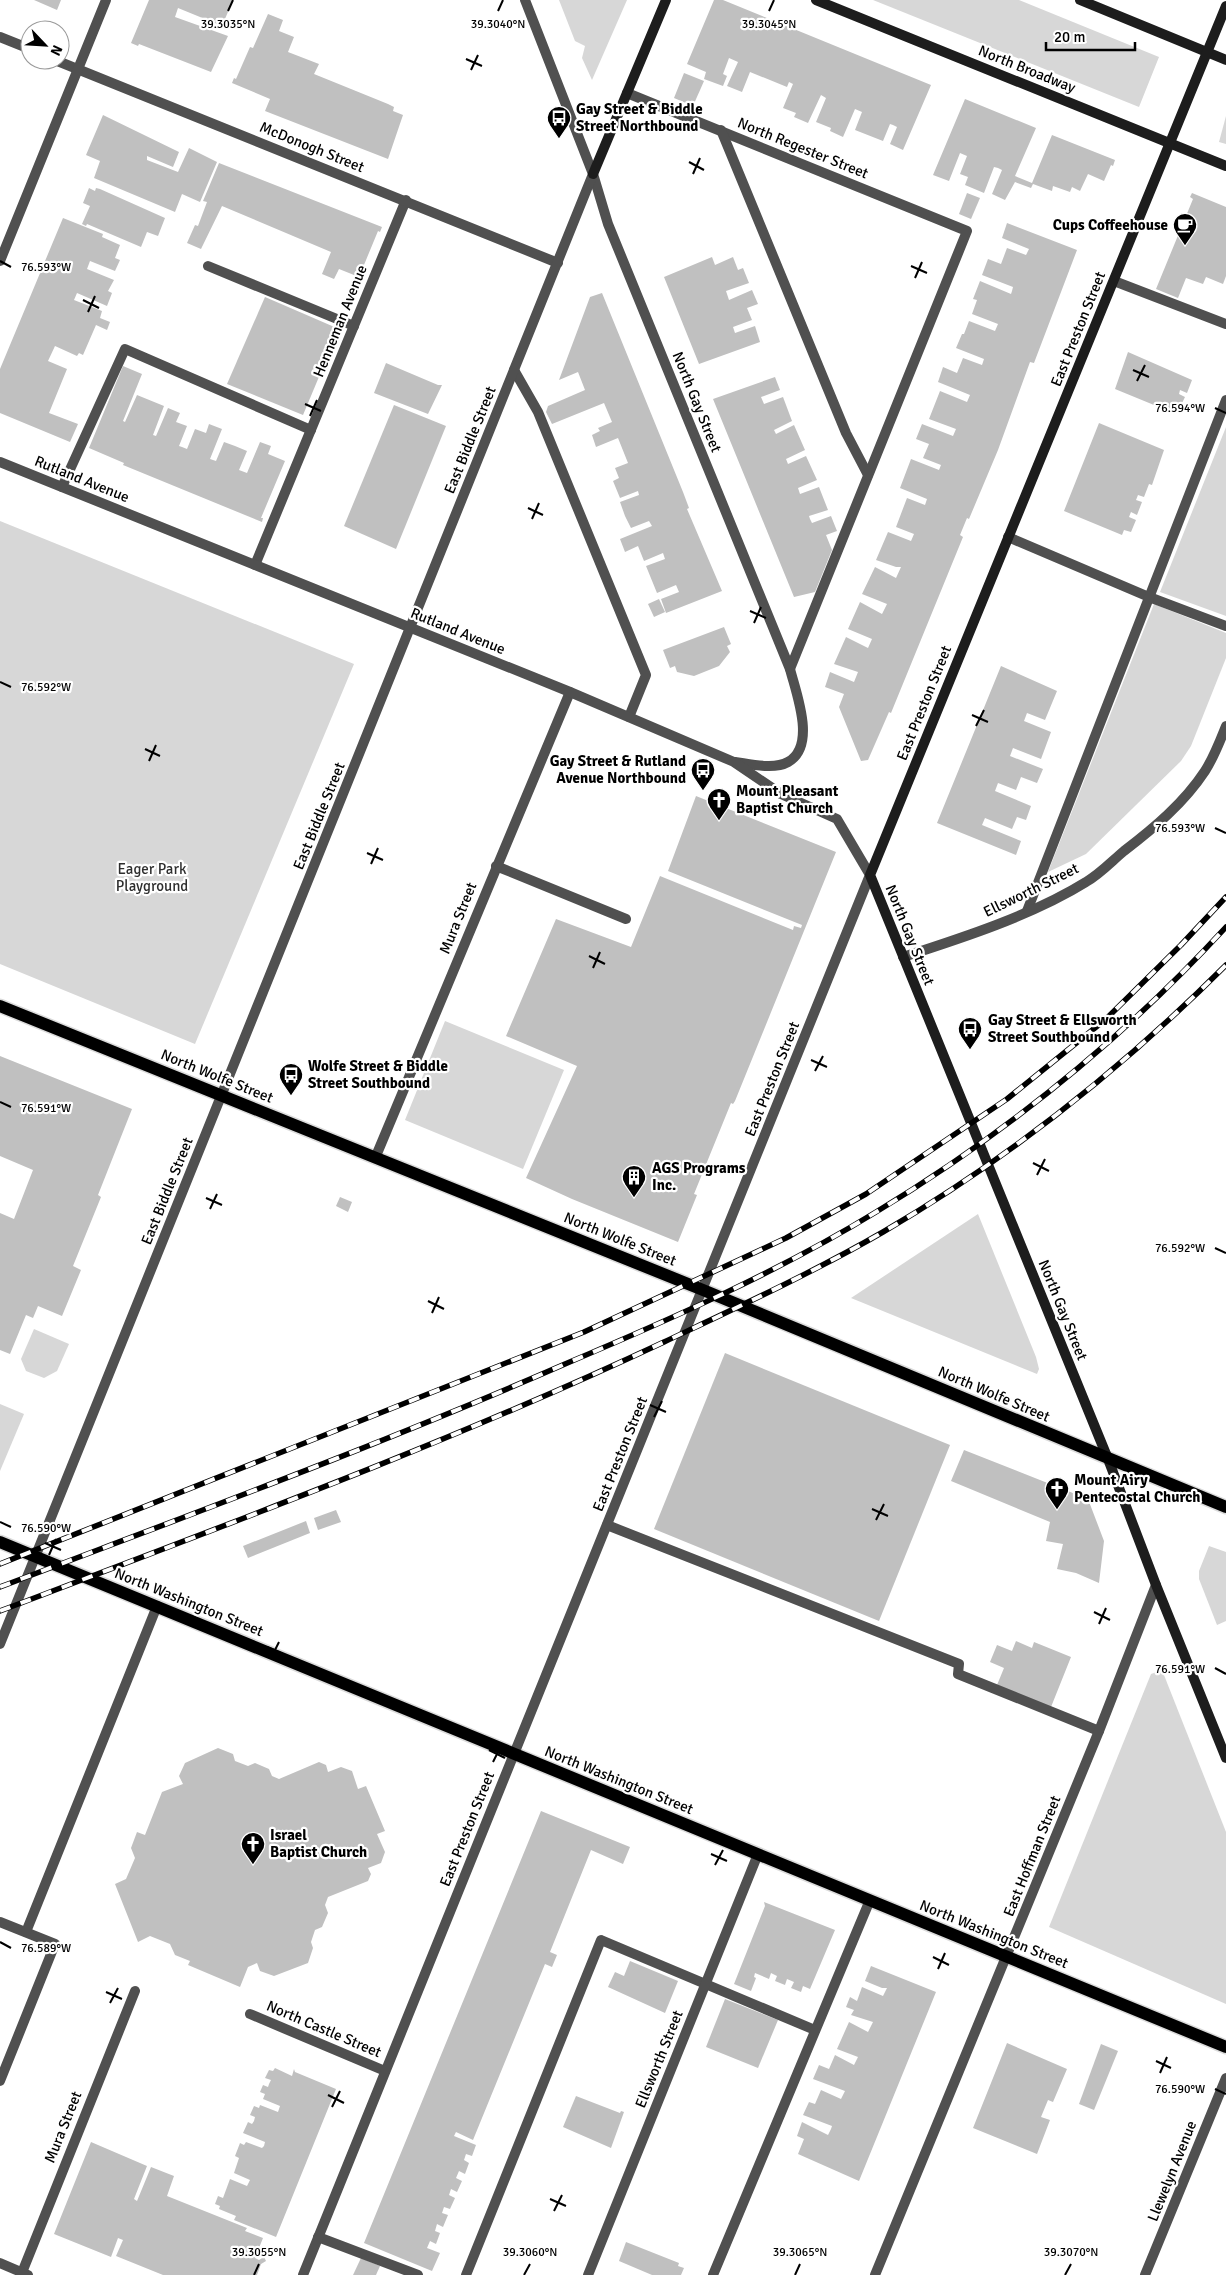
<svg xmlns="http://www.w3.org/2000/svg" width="1226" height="2275" font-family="Signika,sans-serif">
<rect width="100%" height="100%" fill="#fff"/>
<!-- green -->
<g fill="#d7d7d7">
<path d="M559,0H627L592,80L582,58L585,46L575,41Z"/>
<path d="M873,0H1019L1159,57L1139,107Z"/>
<path d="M1226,116V144L1219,142Z"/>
<path d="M1226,427V616L1160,592Z"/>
<path d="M0,521L354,664L195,1044L0,964Z"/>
<path d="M1154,604L1226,633V658L1191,746L1181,761L1086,854L1048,872Z"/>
<path d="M445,1021L564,1070L523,1169L405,1120Z"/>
<path d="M978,1214L1036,1357L1039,1369L1037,1374L851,1298Z"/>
<path d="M34,1329L69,1344L57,1371L44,1378L26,1371L21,1359Z"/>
<path d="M0,1404L24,1414L0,1471Z"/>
<path d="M1209,1546L1226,1552V1621L1217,1625L1199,1579V1571Z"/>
<path d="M1162,1670L1226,1832V2004L1049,1927L1151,1674Z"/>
</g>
<!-- building -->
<g fill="#c0c0c0">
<path d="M34,0H61L57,10Z"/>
<path d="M149,0H233L222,26L178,8L175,17L228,36L211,72L139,44L138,46L131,43Z"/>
<path d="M714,0H723L931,85L903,150L890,144L897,127L893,125L890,124L883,141L855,130L862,112L855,109L843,137L830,131L831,128L816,122L826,98L821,95L808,123L794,117L796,113L783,108L793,84L789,82L787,87L750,72L742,92L727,86L738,62L729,58L723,74L727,76L723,86L704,79L706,72L687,64Z"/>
<path d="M268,14L283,20L279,31L294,37L288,52L319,64L314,74L388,104L394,107L393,111L403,115L388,159L265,111L270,99L232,83L234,78L236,79L250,47L253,48Z"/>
<path d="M684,73L704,81L693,106L674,98Z"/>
<path d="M965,99L1036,128L1015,176L1032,183L1052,135L1115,160L1113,166L1111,165L1104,181L1088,174L1080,191L1072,187L1070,192L1053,186L1052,191L1033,184L1031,188L1015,182L1005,200L992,194L1002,170L998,168L994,167L984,193L965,185L968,177L960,174L967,156L960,153L949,181L933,175Z"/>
<path d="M103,115L179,152L173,167L147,156V160L178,172L189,148L217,162L200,202L182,194L175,212L94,178L100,161L86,155Z"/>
<path d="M219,163L382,227L380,232L378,231L359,277L339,269L334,279L322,274L331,252L222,206L201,249L187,243L195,225L198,226L207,202L203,201Z"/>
<path d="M89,188L95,191L96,188L100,189L165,218L158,236L147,232L141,247L87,224L86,226L82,224L90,206L83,203Z"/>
<path d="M967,193L980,198L971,219L959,214Z"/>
<path d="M1192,193L1226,207V276L1223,284L1206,277L1203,284L1186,278L1178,298L1156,289L1193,199L1190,197Z"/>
<path d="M63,218L103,234L102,237L120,245L115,258L120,260L115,271L90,261L87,269L114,280L108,291L112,293L107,306L77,293L74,300L102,311L100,318L110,322L107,330L96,325L83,355L79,353L77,356L55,346L48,361L67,369L49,413L78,424L70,442L0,413V369Z"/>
<path d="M1007,223L1077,250L1034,363L1030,362L998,450L969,519L967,518L960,535L963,537L891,713L889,712L868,760L861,761L839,707L844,694L825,687L830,672L854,682L858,672L834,664L846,637L868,648L872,639L848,629L860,602L882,614L887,604L862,594L875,567L896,578L901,567H896L876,560L888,532L911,541L914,534L896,527L907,498L925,505L927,499L900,488L911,459L939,470L941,465L923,458L929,444L916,439L922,424L953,436L956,429L929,419L940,391L967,402L970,395L938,382L943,367L957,373L963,358L982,365L984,359L956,348L962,334H964L969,321L995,331L998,324L972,314L977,300L973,299L980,281L1011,294L1012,291L1013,287L982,275L988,259L1001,264L1007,248L1026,255L1029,249L1002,238Z"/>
<path d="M712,257L715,265L733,257L738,270L743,268L749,283L726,291L729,300L752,290L758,304L747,308L752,320L733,327L735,333L755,326L760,342L699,364L664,277Z"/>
<path d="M602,293L683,492L689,508L687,509L722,591L666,613L661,599L679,592L676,585L657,593L646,566L665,559L663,553L644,561L638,546L625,552L620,539L652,526L649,521L631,528L625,516L620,502L639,495L638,491L620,498L613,481L619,478L615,468L628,463L618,438L596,447L592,435L600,431L598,428L612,422L604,403L552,424L546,412L548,406L585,390L578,372L559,380L590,297Z"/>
<path d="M265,297L339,329L303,415L227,384Z"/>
<path d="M1128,352L1192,380L1187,393L1180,390L1179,394L1185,397L1179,409L1173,407L1171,412L1115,389Z"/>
<path d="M386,363L438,385H442L428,414L374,393Z"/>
<path d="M123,366L142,374L123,421L125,422L137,395L164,406L153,435L156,436L168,408L180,413L176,422L187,426L179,446L182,447L187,449L195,429L206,433L209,424L222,429L210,459L216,461L224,442L235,446L247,451L239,470L247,473L260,442L271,446L268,454L285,461L261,518H263L262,522L123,465L124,463L89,448Z"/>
<path d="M775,377L780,390L761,397L764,404L783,397L792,421L774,430L776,434L794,425L805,450L786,459L788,464L806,456L817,480L798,488L800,494L819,487L828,510L809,516L810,519L812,523L831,516L837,531L826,535L832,550L815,592L794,597L713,399Z"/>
<path d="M394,405L446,426L396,549L344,526Z"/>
<path d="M1099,423L1164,450L1152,485L1149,484L1144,497L1138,495L1136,500L1142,502L1137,515L1131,512L1129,517L1136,520L1131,532L1124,530L1122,535L1064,511Z"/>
<path d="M659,599L665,612L654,617L648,604Z"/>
<path d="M724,627L731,644L727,646L730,652L719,666L694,676L677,672L675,666L670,668L663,650Z"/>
<path d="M1001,666L1057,691L1045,720L1027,713L1024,721L1051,732L1041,759L1013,748L1010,756L1043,769L1037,783L1021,777L1016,790L998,783L995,791L1031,806L1026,820L1017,817L1012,829L985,818L982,825L1021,841L1016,855L937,823Z"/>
<path d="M696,796L836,852L735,1101L733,1104L731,1103L694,1194L697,1195L678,1242L572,1199L526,1178L577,1066L506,1036L556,919L631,947L660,876L793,930L794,926L801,928L802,925L668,871Z"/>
<path d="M0,1056L132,1109L98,1195L101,1197L73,1266L81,1270L62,1316L38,1306L33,1318L26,1315L10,1354L0,1350V1213L14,1219L33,1170L0,1156Z"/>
<path d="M340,1197L352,1202L348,1212L336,1206Z"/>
<path d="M725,1353L950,1445L879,1621L654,1529Z"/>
<path d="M964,1450L1088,1499L1104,1541L1099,1583L1076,1573L1057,1569L1063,1544L1046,1541L1050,1522L951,1481Z"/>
<path d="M336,1510L341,1522L318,1530L314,1518Z"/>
<path d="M306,1521L310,1533L248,1558L243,1546Z"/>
<path d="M1016,1641L1032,1648L1034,1642L1071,1657L1051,1707L997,1685L1004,1668L990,1662L997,1645L1012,1651Z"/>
<path d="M218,1748L233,1754L235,1761L248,1766L255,1763L269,1769L272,1776L279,1779L319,1762L326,1765L328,1772L341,1767L352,1771L358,1789L366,1786L385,1831L377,1834L385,1852L381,1863L368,1868L371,1874L368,1881L328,1897L325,1905L328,1913L322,1927L315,1930L311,1942L313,1948L308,1963L274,1976L260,1971L257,1963L248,1967L240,1987L188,1965L190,1961L175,1955L170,1944L150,1936L138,1942L115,1884L126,1879L135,1858L131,1848L137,1832L145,1835L162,1792L183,1784L179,1776L185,1763Z"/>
<path d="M541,1811L630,1847L623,1864L591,1850L550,1952L557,1955L552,1967L545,1964L473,2140L456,2132L454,2136L476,2145L472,2156L466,2154L464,2160L469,2163L465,2174L459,2171L456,2178L462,2181L457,2192L451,2189L449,2195L455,2198L450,2209L444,2207L442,2213L448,2215L443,2227L437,2224L435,2231L440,2233L436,2244L430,2241L427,2248L440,2253L432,2271L364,2243Z"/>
<path d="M764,1902L835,1930L810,1989L803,1986L801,1992L791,1988L794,1982L787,1979L785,1985L775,1981L777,1976L771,1973L769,1979L755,1973L754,1977L756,1978L751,1991L734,1984L765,1906Z"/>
<path d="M630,1961L678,1981L665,2013L608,1987L615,1972L624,1976Z"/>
<path d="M871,1966L936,1992L859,2181L798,2154L804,2139L797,2136L802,2122L828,2135L831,2129L832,2126L803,2115L809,2102L815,2104L821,2090L841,2099L845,2091L813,2079L819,2065L829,2069L835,2055L854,2065L858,2057L837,2049L849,2022L868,2032L873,2022L851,2015L854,2010L846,2007L850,1997L857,2001L862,1987L883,1996L887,1988H882L865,1981Z"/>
<path d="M725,1999L778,2020L758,2068L706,2047Z"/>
<path d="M1007,2043L1067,2069L1053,2102L1048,2100L1041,2117L1050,2120L1037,2154L973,2128Z"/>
<path d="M1101,2044L1118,2051L1094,2110L1079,2104Z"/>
<path d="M275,2068L292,2076L294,2069L295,2072L336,2089L276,2237L234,2220L236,2216L219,2209L220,2206L215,2204L218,2196L223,2198L230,2179L247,2186L250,2180L234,2173L239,2158L235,2156L240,2143L244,2145L246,2142L262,2148L264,2146L265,2142L243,2133L248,2122L252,2124L254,2121L255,2117L250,2115L254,2106L259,2108L260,2105L278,2112L280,2106L263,2099L265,2094L260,2092L263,2085L268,2087L269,2084L271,2080L265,2078L269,2070L273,2071Z"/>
<path d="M576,2096L620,2113L621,2111L624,2112L611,2148L563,2127Z"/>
<path d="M91,2142L147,2166L134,2199L137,2201L151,2167L174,2176L167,2196L247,2228L245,2231L263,2238L255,2258L259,2260L264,2257L266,2261L261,2264L257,2275H163L116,2256L123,2240L118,2238L111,2257L54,2234Z"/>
<path d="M626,2242L679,2263L678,2266L684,2268L681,2275H652L619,2261Z"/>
<path d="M361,2258L380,2266L376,2275H353Z"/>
</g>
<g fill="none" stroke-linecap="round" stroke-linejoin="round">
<!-- primary casing -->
<g stroke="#dbdbdb" stroke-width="15">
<g id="primary">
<path d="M0,1006L703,1290L1226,1507"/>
<path d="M0,1542L1226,2047"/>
</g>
</g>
<!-- service -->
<g stroke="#505050" stroke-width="10">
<path d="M627,93L967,231L790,669"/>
<path d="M721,130L846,433L868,475"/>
<path d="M208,266L354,326"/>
<path d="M1114,281L1226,324"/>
<path d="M514,370L538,412L646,675L629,717"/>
<path d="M62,487L125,349L311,430"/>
<path d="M1008,537L1149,597L1226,626"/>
<path d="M255,565L406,200"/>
<path d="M496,866L626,919"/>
<path d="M1027,911L1226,400"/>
<path d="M376,1156L570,692"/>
<path d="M607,1525L959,1664L958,1674L1099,1731"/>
<path d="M0,1922L55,1944L0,2081"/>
<path d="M26,1932L157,1606"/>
<path d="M250,2014L385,2071"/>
<path d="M318,2237L418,2275"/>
<path d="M21,2275L135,1991"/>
<path d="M466,2275L601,1940L815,2030"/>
<path d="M713,2275L870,1900"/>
</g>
<!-- minor -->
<g stroke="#505050" stroke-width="10">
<path d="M525,0L593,174L608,224L790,669C796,693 817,746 788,762C774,770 750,764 735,762"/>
<path d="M0,37L30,49"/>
<path d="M55,60L558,263"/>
<path d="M0,261L106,0"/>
<path d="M0,462L570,692L734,762L781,794L837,819L870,875"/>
<path d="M903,957C962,938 1033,915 1086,882C1100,874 1112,861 1124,851C1154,828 1184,803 1205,771C1214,757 1220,741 1226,726"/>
<path d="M0,2263L28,2275"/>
<path d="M588,2275L758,1854"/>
<path d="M875,2275L1099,1731L1156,1585"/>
<path d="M1145,2275L1226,2078"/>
</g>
<!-- tertiary -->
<g stroke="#505050" stroke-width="10">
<path d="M0,1644L593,174"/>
<path d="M303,2275L870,875"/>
</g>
<!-- secondary -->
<g stroke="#1d1d1d" stroke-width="10">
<path d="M816,0L1226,166"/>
<path d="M1080,0L1226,60"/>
<path d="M1226,6L870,875L1108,1459L1156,1585L1226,1758"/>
<path d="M593,174L666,0"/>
</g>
<!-- primary -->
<use href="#primary" stroke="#000" stroke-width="12"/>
<!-- rail casing -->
<g stroke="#000" stroke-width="5.5">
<g id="rail">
<path d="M0,1564L584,1332L786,1238L866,1194L1007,1099L1106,1019L1181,945L1226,897"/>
<path d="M0,1587C189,1515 380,1445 565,1364C671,1319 778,1272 876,1212C1005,1134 1124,1038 1226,927"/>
<path d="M0,1611C223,1526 447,1444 664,1342C738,1307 812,1273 883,1232C1008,1159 1124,1067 1226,965"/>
</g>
</g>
<!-- rail -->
<use href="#rail" stroke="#fff" stroke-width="4" stroke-dasharray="11" stroke-linecap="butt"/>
</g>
<!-- ticks -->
<path fill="none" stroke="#000" stroke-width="2" d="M228,11L233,0M498,11L503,0M769,11L774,0M466,59L482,66M471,70L478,55M689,162L704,170M693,174L700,158M0,261L11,267M911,266L927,273M915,278L922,262M83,300L99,308M88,312L95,296M1133,370L1149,377M1137,381L1145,365M305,404L321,411M1215,408L1226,413M310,416L317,400M528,508L543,515M532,519L539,503M750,611L766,618M754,623L761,607M0,682L11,687M972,715L988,722M976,726L984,710M145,749L160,756M149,761L156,745M1215,828L1226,833M367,853L383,860M371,864L378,848M589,956L605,964M593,968L600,952M811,1060L827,1067M815,1071L823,1056M0,1102L11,1107M1033,1163L1049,1171M1037,1175L1045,1159M206,1198L222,1205M210,1209L217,1194M1215,1248L1226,1253M428,1301L444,1309M432,1313L439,1297M650,1405L666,1412M654,1417L662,1401M872,1509L888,1516M876,1520L884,1504M0,1522L11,1527M45,1543L61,1550M49,1555L56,1539M1094,1612L1110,1620M1099,1624L1106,1608M267,1647L283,1654M271,1658L279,1642M1215,1668L1226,1674M489,1750L505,1758M493,1762L501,1746M711,1854L727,1861M715,1865L723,1850M0,1942L11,1948M933,1957L949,1965M938,1969L945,1953M106,1992L122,1999M110,2003L118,1988M1156,2061L1171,2068M1160,2073L1167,2057M1215,2089L1226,2094M328,2095L344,2103M332,2107L340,2091M550,2199L566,2206M554,2211L562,2195M254,2275L259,2264M524,2275L530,2264M795,2275L800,2264M1065,2275L1071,2264"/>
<!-- icons -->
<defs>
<g id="bus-pin" transform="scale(1.25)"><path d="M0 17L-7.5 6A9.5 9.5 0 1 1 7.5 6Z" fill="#000" stroke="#fff"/><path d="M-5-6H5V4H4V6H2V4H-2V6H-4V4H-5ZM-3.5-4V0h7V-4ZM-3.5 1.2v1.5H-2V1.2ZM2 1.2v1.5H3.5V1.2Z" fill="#fff"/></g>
<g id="cafe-pin" transform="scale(1.25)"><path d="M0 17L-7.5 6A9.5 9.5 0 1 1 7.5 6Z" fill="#000" stroke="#fff"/><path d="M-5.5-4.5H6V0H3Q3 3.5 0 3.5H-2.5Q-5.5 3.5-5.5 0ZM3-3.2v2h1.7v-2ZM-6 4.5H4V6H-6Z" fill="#fff"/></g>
<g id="church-pin" transform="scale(1.25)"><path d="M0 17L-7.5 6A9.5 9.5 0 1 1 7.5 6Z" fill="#000" stroke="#fff"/><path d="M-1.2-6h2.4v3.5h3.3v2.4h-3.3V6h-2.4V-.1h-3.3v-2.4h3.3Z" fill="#fff"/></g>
<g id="building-pin" transform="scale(1.25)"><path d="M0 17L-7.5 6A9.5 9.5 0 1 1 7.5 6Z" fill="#000" stroke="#fff"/><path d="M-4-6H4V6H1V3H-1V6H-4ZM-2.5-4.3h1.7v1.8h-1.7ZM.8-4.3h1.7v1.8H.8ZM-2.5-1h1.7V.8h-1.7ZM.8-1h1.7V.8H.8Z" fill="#fff"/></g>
</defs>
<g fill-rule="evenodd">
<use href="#bus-pin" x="559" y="118"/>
<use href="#cafe-pin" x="1185" y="225"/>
<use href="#bus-pin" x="703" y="770"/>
<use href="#church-pin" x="719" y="800"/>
<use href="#bus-pin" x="970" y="1029"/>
<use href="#bus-pin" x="291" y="1075"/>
<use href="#building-pin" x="634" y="1177"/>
<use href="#church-pin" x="1057" y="1489"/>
<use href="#church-pin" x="253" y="1844"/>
</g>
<g text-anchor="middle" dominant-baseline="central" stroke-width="4.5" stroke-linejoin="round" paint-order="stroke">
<!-- street labels -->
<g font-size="15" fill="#000" stroke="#fff">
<text transform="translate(1027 69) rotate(22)">North Broadway</text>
<text transform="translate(312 147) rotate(22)">McDonogh Street</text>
<text transform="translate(803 148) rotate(22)">North Regester Street</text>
<text transform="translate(340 321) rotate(-68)">Henneman Avenue</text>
<text transform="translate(1078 329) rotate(-68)">East Preston Street</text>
<text transform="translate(697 402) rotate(68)">North Gay Street</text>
<text transform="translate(470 440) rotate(-68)">East Biddle Street</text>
<text transform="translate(82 479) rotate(22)">Rutland Avenue</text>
<text transform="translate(458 631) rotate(22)">Rutland Avenue</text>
<text transform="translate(924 703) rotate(-68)">East Preston Street</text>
<text transform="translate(319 816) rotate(-68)">East Biddle Street</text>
<text transform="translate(1031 890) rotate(-26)">Ellsworth Street</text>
<text transform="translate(458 918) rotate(-68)">Mura Street</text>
<text transform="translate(910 935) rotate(68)">North Gay Street</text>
<text transform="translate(217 1076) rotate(22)">North Wolfe Street</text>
<text transform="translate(772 1079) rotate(-68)">East Preston Street</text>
<text transform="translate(167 1191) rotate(-68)">East Biddle Street</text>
<text transform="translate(620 1239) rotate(22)">North Wolfe Street</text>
<text transform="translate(1063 1310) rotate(68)">North Gay Street</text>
<text transform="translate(994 1394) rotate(23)">North Wolfe Street</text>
<text transform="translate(620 1454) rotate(-68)">East Preston Street</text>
<text transform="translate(189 1602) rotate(22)">North Washington Street</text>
<text transform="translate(619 1780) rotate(22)">North Washington Street</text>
<text transform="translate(467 1829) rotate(-68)">East Preston Street</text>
<text transform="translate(1032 1856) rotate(-68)">East Hoffman Street</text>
<text transform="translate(994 1934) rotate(22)">North Washington Street</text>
<text transform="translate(324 2029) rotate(23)">North Castle Street</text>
<text transform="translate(659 2059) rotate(-68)">Ellsworth Street</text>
<text transform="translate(63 2127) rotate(-68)">Mura Street</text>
<text transform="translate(1172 2171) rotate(-68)">Llewelyn Avenue</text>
</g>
<!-- poi labels -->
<g font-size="15" font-weight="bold" fill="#000" stroke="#fff" text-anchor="start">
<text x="576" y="109">Gay Street &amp; Biddle<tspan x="576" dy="17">Street Northbound</tspan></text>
<text x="1168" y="225" text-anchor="end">Cups Coffeehouse</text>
<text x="686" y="761" text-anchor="end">Gay Street &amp; Rutland<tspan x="686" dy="17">Avenue Northbound</tspan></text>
<text x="736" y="791">Mount Pleasant<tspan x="736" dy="17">Baptist Church</tspan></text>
<text x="988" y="1020">Gay Street &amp; Ellsworth<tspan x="988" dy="17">Street Southbound</tspan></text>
<text x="308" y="1066">Wolfe Street &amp; Biddle<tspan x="308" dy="17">Street Southbound</tspan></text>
<text x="652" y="1168">AGS Programs<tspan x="652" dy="17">Inc.</tspan></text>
<text x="1074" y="1480">Mount Airy<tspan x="1074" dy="17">Pentecostal Church</tspan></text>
<text x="270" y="1835">Israel<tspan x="270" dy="17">Baptist Church</tspan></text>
</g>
<!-- park labels -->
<g font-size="15" fill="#2e2e2e" stroke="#fff">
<text x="152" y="869">Eager Park<tspan x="152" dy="17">Playground</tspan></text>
</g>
</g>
<g font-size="12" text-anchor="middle" fill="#000" stroke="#fff" stroke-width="4.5" stroke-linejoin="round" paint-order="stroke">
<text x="228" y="28">39.3035°N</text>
<text x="498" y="28">39.3040°N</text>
<text x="769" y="28">39.3045°N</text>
<text x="46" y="271">76.593°W</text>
<text x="1180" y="412">76.594°W</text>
<text x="46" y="691">76.592°W</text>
<text x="1180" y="832">76.593°W</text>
<text x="46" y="1112">76.591°W</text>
<text x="1180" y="1252">76.592°W</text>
<text x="46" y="1532">76.590°W</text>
<text x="1180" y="1673">76.591°W</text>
<text x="46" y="1952">76.589°W</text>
<text x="1180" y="2093">76.590°W</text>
<text x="259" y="2256">39.3055°N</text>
<text x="530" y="2256">39.3060°N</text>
<text x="800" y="2256">39.3065°N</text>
<text x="1071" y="2256">39.3070°N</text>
</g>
<!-- north arrow -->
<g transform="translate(45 45) rotate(115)"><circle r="24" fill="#ffffff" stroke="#999999"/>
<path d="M0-4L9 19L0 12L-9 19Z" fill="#000000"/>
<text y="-8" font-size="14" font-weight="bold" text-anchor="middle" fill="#000000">N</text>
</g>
<!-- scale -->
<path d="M1046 42v8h89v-8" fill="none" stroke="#000000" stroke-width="2.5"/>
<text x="1054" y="42" font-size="15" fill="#000000" stroke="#ffffff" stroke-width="4" paint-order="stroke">20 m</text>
</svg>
